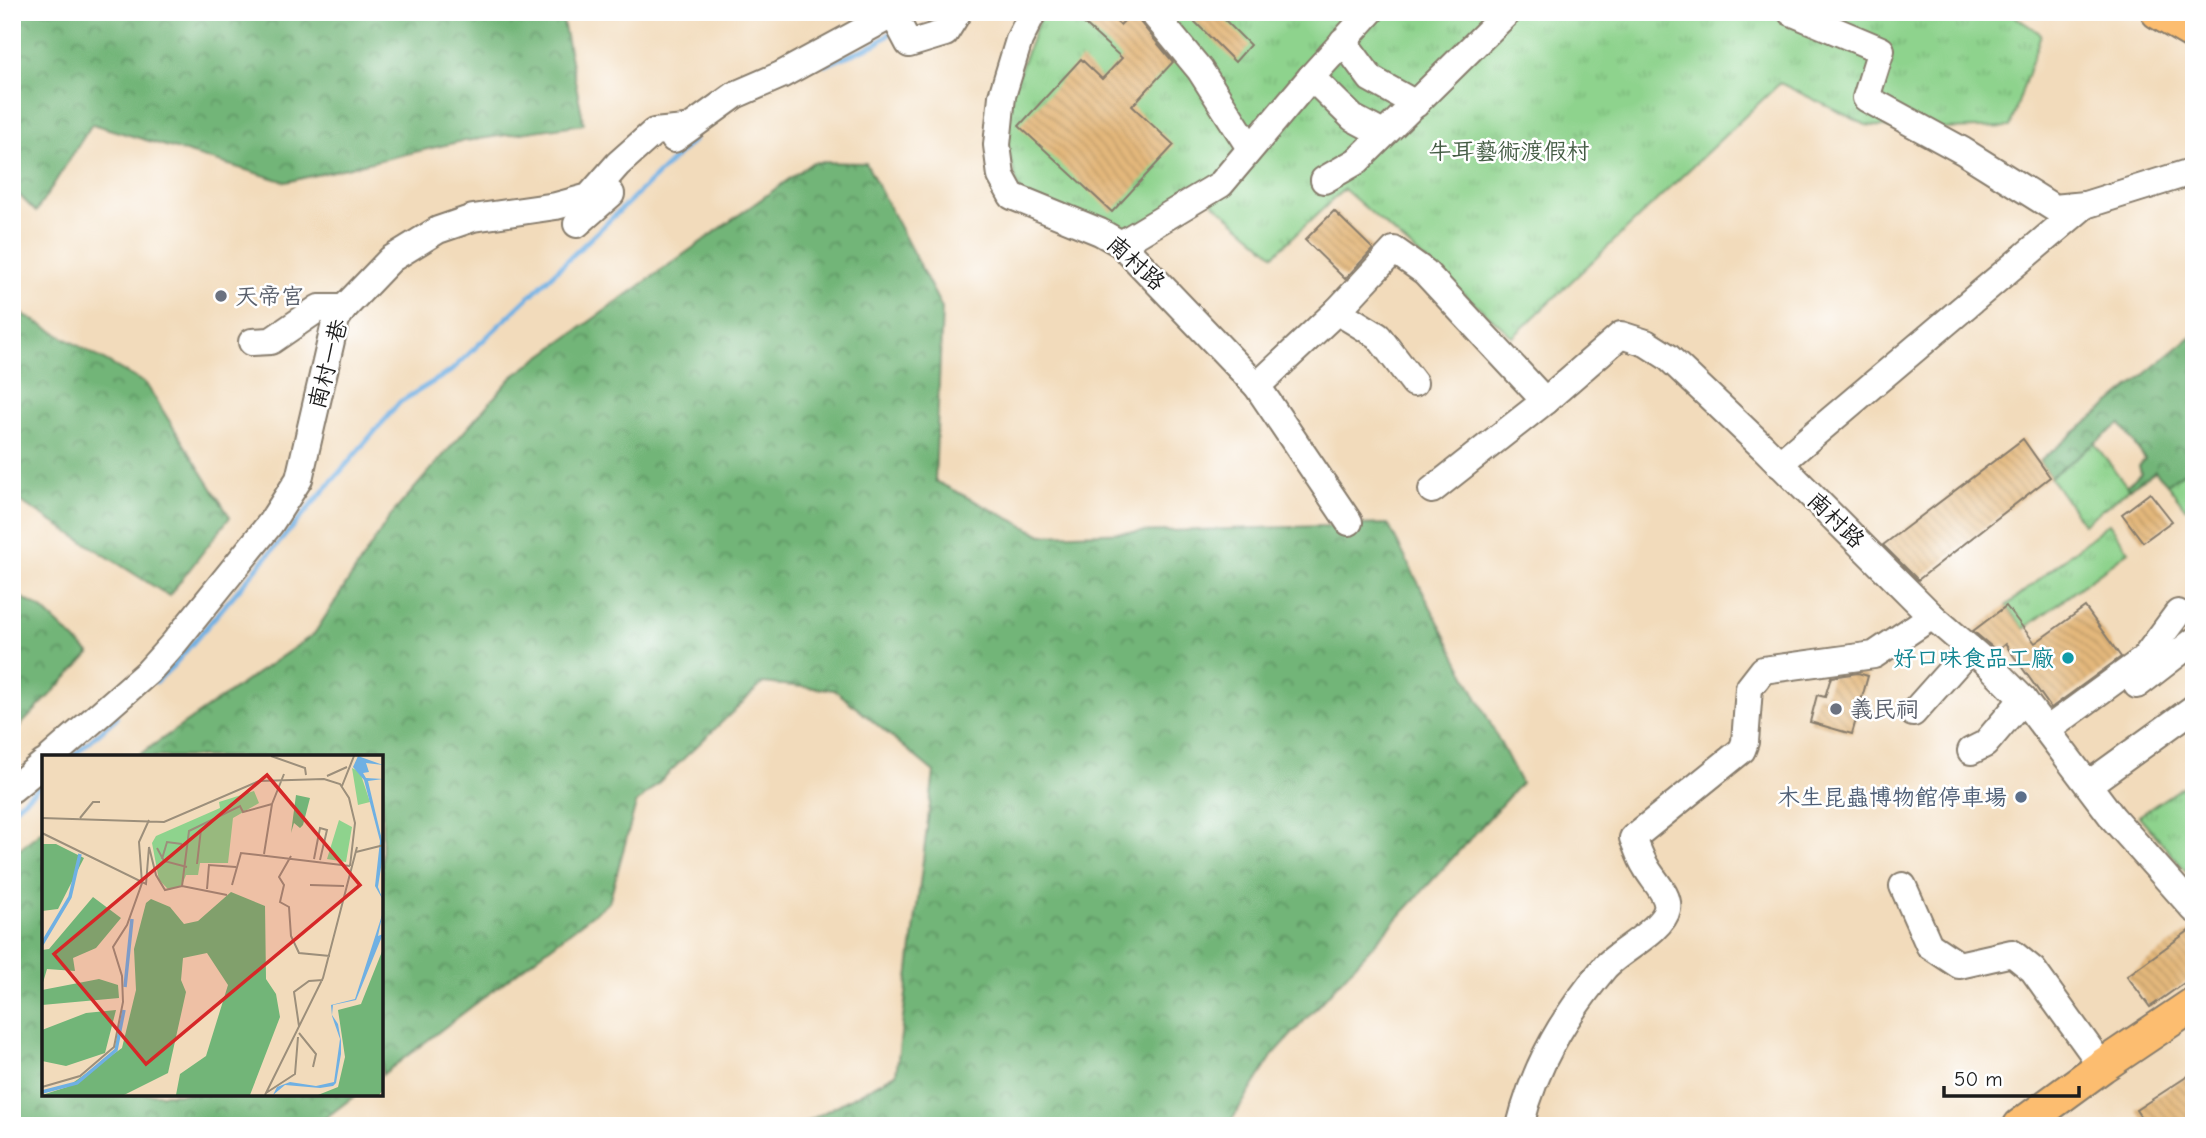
<svg xmlns="http://www.w3.org/2000/svg" width="2206" height="1138" font-family="'Comic Neue','LXGW WenKai TC',sans-serif">
<defs>
<pattern id="grass-tufts" width="24" height="20" patternUnits="userSpaceOnUse" patternTransform="scale(1.75)"><rect width="24" height="20" fill="#8ed38d"/><path d="M3 7l-1-3M5 7V3M7 7l1-3M15 17l-1-3M17 17v-4M19 17l1-3" fill="none" stroke="#7ab579"/></pattern>
<pattern id="forest-crowns" width="20" height="18" patternUnits="userSpaceOnUse" patternTransform="scale(1.75)"><rect width="20" height="18" fill="#72b578"/><path d="M2 6a3 3 0 1 1 6 0M12 15a3 3 0 1 1 6 0" fill="none" stroke="#5d9262"/></pattern>
<pattern id="building-back-hatch" width="6" height="6" patternUnits="userSpaceOnUse" patternTransform="scale(1.75)"><rect width="6" height="6" fill="#e3b77b"/><path d="M-1 5l2 2M0 0l6 6M5-1l2 2" fill="none" stroke="#c29d6a"/></pattern>
</defs>
<rect width="100%" height="100%" fill="#fff"/>
<filter id="ink" filterUnits="userSpaceOnUse"><feTurbulence type="fractalNoise" baseFrequency=".0143" numOctaves="2"/><feDisplacementMap in="SourceGraphic" scale="14" xChannelSelector="R" yChannelSelector="G"/><feConvolveMatrix kernelMatrix="1 2 1 2 8 2 1 2 1" color-interpolation-filters="sRGB"/></filter>
<filter id="wash" filterUnits="userSpaceOnUse"><feTurbulence type="fractalNoise" baseFrequency=".00686" numOctaves="4" result="noise"/><feDisplacementMap in="SourceGraphic" scale="28" xChannelSelector="R" yChannelSelector="G"/><feGaussianBlur stdDeviation="1.57" result="paint"/><feColorMatrix in="noise" values="0 0 0 0 0 0 0 0 0 0 0 0 0 0 0 0 0 1.4 0 .05"/><feComposite in="paint" operator="in"/></filter>
<g filter="url(#wash)">
<rect width="100%" height="100%" fill="#f2dbbb"/>
<!-- grass -->
<g fill="url(#grass-tufts)" stroke="#557854" stroke-width="2">
<path d="M1042,12H2008L2041,34L2010,127L1911,130L1866,125L1780,83L1513,337L1344,189L1274,255L1200,192L1125,235L1020,195L1005,139L1012,91Z"/>
<path d="M2094,443L2129,489L2083,524L2050,477Z"/>
<path d="M2194,465V502L2185,508L2167,484Z"/>
<path d="M2109,523L2129,551L2024,629L2006,606Z"/>
<path d="M2194,779V881L2139,816Z"/>
</g>
<!-- forest -->
<g fill="url(#forest-crowns)" stroke="#47684a" stroke-width="2">
<path d="M12,12H561L584,124L458,142L286,182L92,124L36,212L12,188Z"/>
<path d="M813,162L866,163L942,308L935,481L1042,535L1388,524L1521,783L1273,1055L1228,1126H799L896,1074L934,772L835,690L763,683L636,804L609,902L382,1075V757H136L314,634L391,515L512,377Z"/>
<path d="M12,308L146,384L230,517L169,596L12,496Z"/>
<path d="M2194,334V465L2167,484L2155,471L2129,489L2127,485L2141,473L2139,466L2145,459L2120,424L2050,477L2039,462Z"/>
<path d="M12,592L42,609L90,654L12,734Z"/>
<path d="M44,829V1094H357L315,1126H12V855Z"/>
</g>
<g fill="none" stroke-linecap="round" stroke-linejoin="round">
<!-- stream -->
<g stroke="#6fb0e3" stroke-width="5">
<path d="M905,22L917,12"/>
<path d="M826,65L876,44L892,32"/>
<path d="M156,682L172,667L400,402L451,371L694,140"/>
<path d="M72,757L117,717"/>
<path d="M12,810L44,782"/>
</g>
</g>
<g id="blocks">
<!-- building -->
<g fill="url(#building-back-hatch)">
<path d="M1071,12H1106L1120,25L1133,12H1137L1140,22L1173,62L1132,106L1174,145L1112,212L1019,126L1081,59L1102,79L1122,58Z"/>
<path d="M1185,12H1217L1250,45L1235,62Z"/>
<path d="M1334,211L1373,249L1345,279L1305,240Z"/>
<path d="M2023,439L2050,477L1918,580L1883,545Z"/>
<path d="M2150,493L2172,521L2143,542L2122,514Z"/>
<path d="M2006,606L2035,643L2085,607L2121,657L2051,708L2005,644L1997,651L1973,631Z"/>
<path d="M1858,673L1868,676L1852,734L1810,722L1817,695L1825,697L1831,677Z"/>
<path d="M2194,927V976L2150,1007L2127,976Z"/>
<path d="M2194,1072V1126H2147L2136,1110Z"/>
</g>
</g>
</g>
<g filter="url(#ink)">
<use href="#blocks" fill-opacity="0" stroke="#877c6c" stroke-width="2"/>
<g fill="none" stroke-linecap="round" stroke-linejoin="round">
<!-- minor casing -->
<g stroke="#877c6c" stroke-width="30">
<g id="minor">
<path d="M892,12L909,44L945,33L958,12"/>
<path d="M1033,12L1019,40L1002,96L997,145L1001,176L1012,196L1100,232L1121,244L1257,386L1349,522"/>
<path d="M1152,12L1200,70L1250,148"/>
<path d="M1791,12L1881,50L1866,98L1963,151L2054,208L2085,205L2194,171"/>
<path d="M1343,41L1371,79L1416,104"/>
<path d="M1311,77L1353,118L1383,134"/>
<path d="M674,139L735,95L781,75L897,12"/>
<path d="M1324,180L1357,161L1508,12"/>
<path d="M577,224L611,194"/>
<path d="M1121,244L1221,184L1311,77L1370,12"/>
<path d="M1337,311L1378,336L1414,383"/>
<path d="M252,342L271,341L319,308H344"/>
<path d="M1257,386L1337,311L1394,250L1425,272L1545,401"/>
<path d="M1779,464L2085,205"/>
<path d="M1432,490L1545,401L1621,335L1646,343L1668,357L1764,448L1932,616L1990,666L2023,699L2113,818L2194,909"/>
<path d="M2137,685L2194,641"/>
<path d="M1913,713L1970,649"/>
<path d="M2047,730L2144,659L2178,613"/>
<path d="M1971,751L1985,744L2023,699"/>
<path d="M51,757L148,672L174,643L270,524L299,479L336,319L344,308L391,259L438,230L473,218L556,206L589,197L618,164L654,132L685,129"/>
<path d="M2089,784L2194,708"/>
<path d="M12,789L44,763"/>
<path d="M1903,886L1929,945L1959,965L2012,953L2033,970L2102,1066"/>
<path d="M1520,1126C1535,1064 1565,1015 1605,967C1619,951 1663,930 1667,909C1670,895 1652,879 1646,867C1640,858 1637,847 1633,838L1742,750L1745,742L1749,688L1763,670L1874,655L1932,616"/>
</g>
</g>
<!-- major casing -->
<g stroke="#877c6c" stroke-width="37">
<g id="major">
<path d="M2158,12L2194,33"/>
<path d="M2020,1126L2102,1066L2194,1004"/>
</g>
</g>
<!-- minor -->
<use href="#minor" stroke="#fff" stroke-width="26"/>
<!-- major -->
<use href="#major" stroke="#fcbd6f" stroke-width="33"/>
</g>
</g>
<!-- markers -->
<g fill="#6b7280" stroke="#fff" stroke-width="2.5">
<circle cx="221" cy="296" r="7"/>
<circle cx="1836" cy="709" r="7"/>
</g>
<circle fill="#0f9aa8" stroke="#fff" stroke-width="2.5" cx="2068" cy="658" r="7"/>
<circle fill="#5c6f8a" stroke="#fff" stroke-width="2.5" cx="2021" cy="797" r="7"/>
<g text-anchor="middle" dominant-baseline="central" stroke-width="5" stroke-linejoin="round" paint-order="stroke">
<!-- park labels -->
<g font-size="23" fill="#445c44" stroke="#fff">
<text x="1509" y="151">牛耳藝術渡假村</text>
</g>
<!-- street labels -->
<g font-size="23" fill="#1c1c1c" stroke="#fff">
<text transform="translate(1136 263) rotate(42)">南村路</text>
<text transform="translate(328 364) rotate(-75)">南村一巷</text>
<text transform="translate(1836 520) rotate(44)">南村路</text>
</g>
<!-- worship labels -->
<g font-size="23" fill="#5b616d" stroke="#fff" text-anchor="start">
<text x="235" y="296">天帝宮</text>
<text x="1850" y="709">義民祠</text>
</g>
<!-- culture labels -->
<g font-size="23" fill="#0d838f" stroke="#fff" text-anchor="end">
<text x="2054" y="658">好口味食品工廠</text>
</g>
<!-- service labels -->
<g font-size="23" fill="#4e5e75" stroke="#fff" text-anchor="end">
<text x="2007" y="797">木生昆蟲博物館停車場</text>
</g>
</g>
<!-- overview -->
<g transform="translate(42 755)">
<rect width="341" height="341" fill="#f2dbbb"/>
<path d="M310,13L318,17L328,47L316,50ZM212,36L217,48L191,63L186,108H158L156,120H144L140,130L127,135L117,125L110,88L114,81L178,53L177,47ZM297,65L310,72L304,107L285,104Z" fill="#8ed38d"/>
<path d="M254,40L268,43L261,70L258,73L252,68L249,78ZM0,89H14L42,103L16,154L0,156ZM189,137L223,151L224,224L234,239L238,262L208,340H134L138,319L164,301L186,230L165,198L141,203L139,225L144,237L126,318L82,340H0L25,332L80,293L94,235L92,194L104,148L109,144L128,152L142,169L156,166ZM51,142L79,163L54,193L31,203L33,216L5,214L0,231V195L7,194ZM341,194V335L337,340H276L296,332L303,302L296,255L319,249ZM57,224L76,230L77,243L0,250V235ZM74,255L63,298L24,311L0,306V275L44,258Z" fill="#72b578"/>
<path d="M316,1L341,10L324,8L327,17L321,18L324,23L341,24L326,26L340,85V106L336,132L341,145L333,131L338,86L322,25L311,12ZM341,157L336,181L341,179L314,245L291,250L290,260L296,269L299,286V299L294,328L291,331L278,333L243,330L231,340L235,332L248,327L274,331L292,327L298,284L290,261L289,250L313,244Z" fill="#6fb0e3"/>
<path fill="none" stroke="#6fb0e3" stroke-width="3.5" d="M0,189L28,142L38,99M83,232L90,164M0,337L35,328L74,295L82,255"/>
<path fill="none" stroke="#9c8f7b" stroke-width="2" d="M229,1L263,13L264,20M285,21L305,12M300,31L312,1M0,63L122,67L217,26L282,24L298,29L307,43L313,68L308,111M38,63L51,47H58M0,78L104,129L107,92L114,120L123,135L140,131L185,140M115,93L122,106L145,112M314,97L342,90M222,99L230,49L242,19M249,101L237,122L242,130L238,147L247,152L249,181L257,198L288,201M120,104L125,87L140,89M272,104L278,73L285,75L278,105M155,109L159,74M190,130L199,98L308,111M268,130L302,131M140,131L147,76L198,51L201,57L230,49M165,134L167,110L194,112M257,271L252,237L267,226L281,225M257,278L274,299L271,312M0,332L38,321L72,292L81,247L80,221L71,192L85,170L100,128L97,87L107,65M224,338L253,319L256,282M223,340L281,223L315,92"/>
<path fill="#d62828" fill-opacity="0.15" stroke="#d62828" stroke-width="3.5" d="M225,20L318,130L104,309L12,199Z"/>
<rect width="341" height="341" fill="none" stroke="#1c1c1c" stroke-width="3.5"/>
</g>
<!-- margin -->
<rect width="2206" height="1138" fill="none" stroke="#fff" stroke-width="42"/>
<!-- scale -->
<path d="M1944 1086v10h135v-10" fill="none" stroke="#1c1c1c" stroke-width="3.5"/>
<text x="1954" y="1086" font-size="21" fill="#1c1c1c" stroke="#ffffff" stroke-width="5" paint-order="stroke">50 m</text>
</svg>
